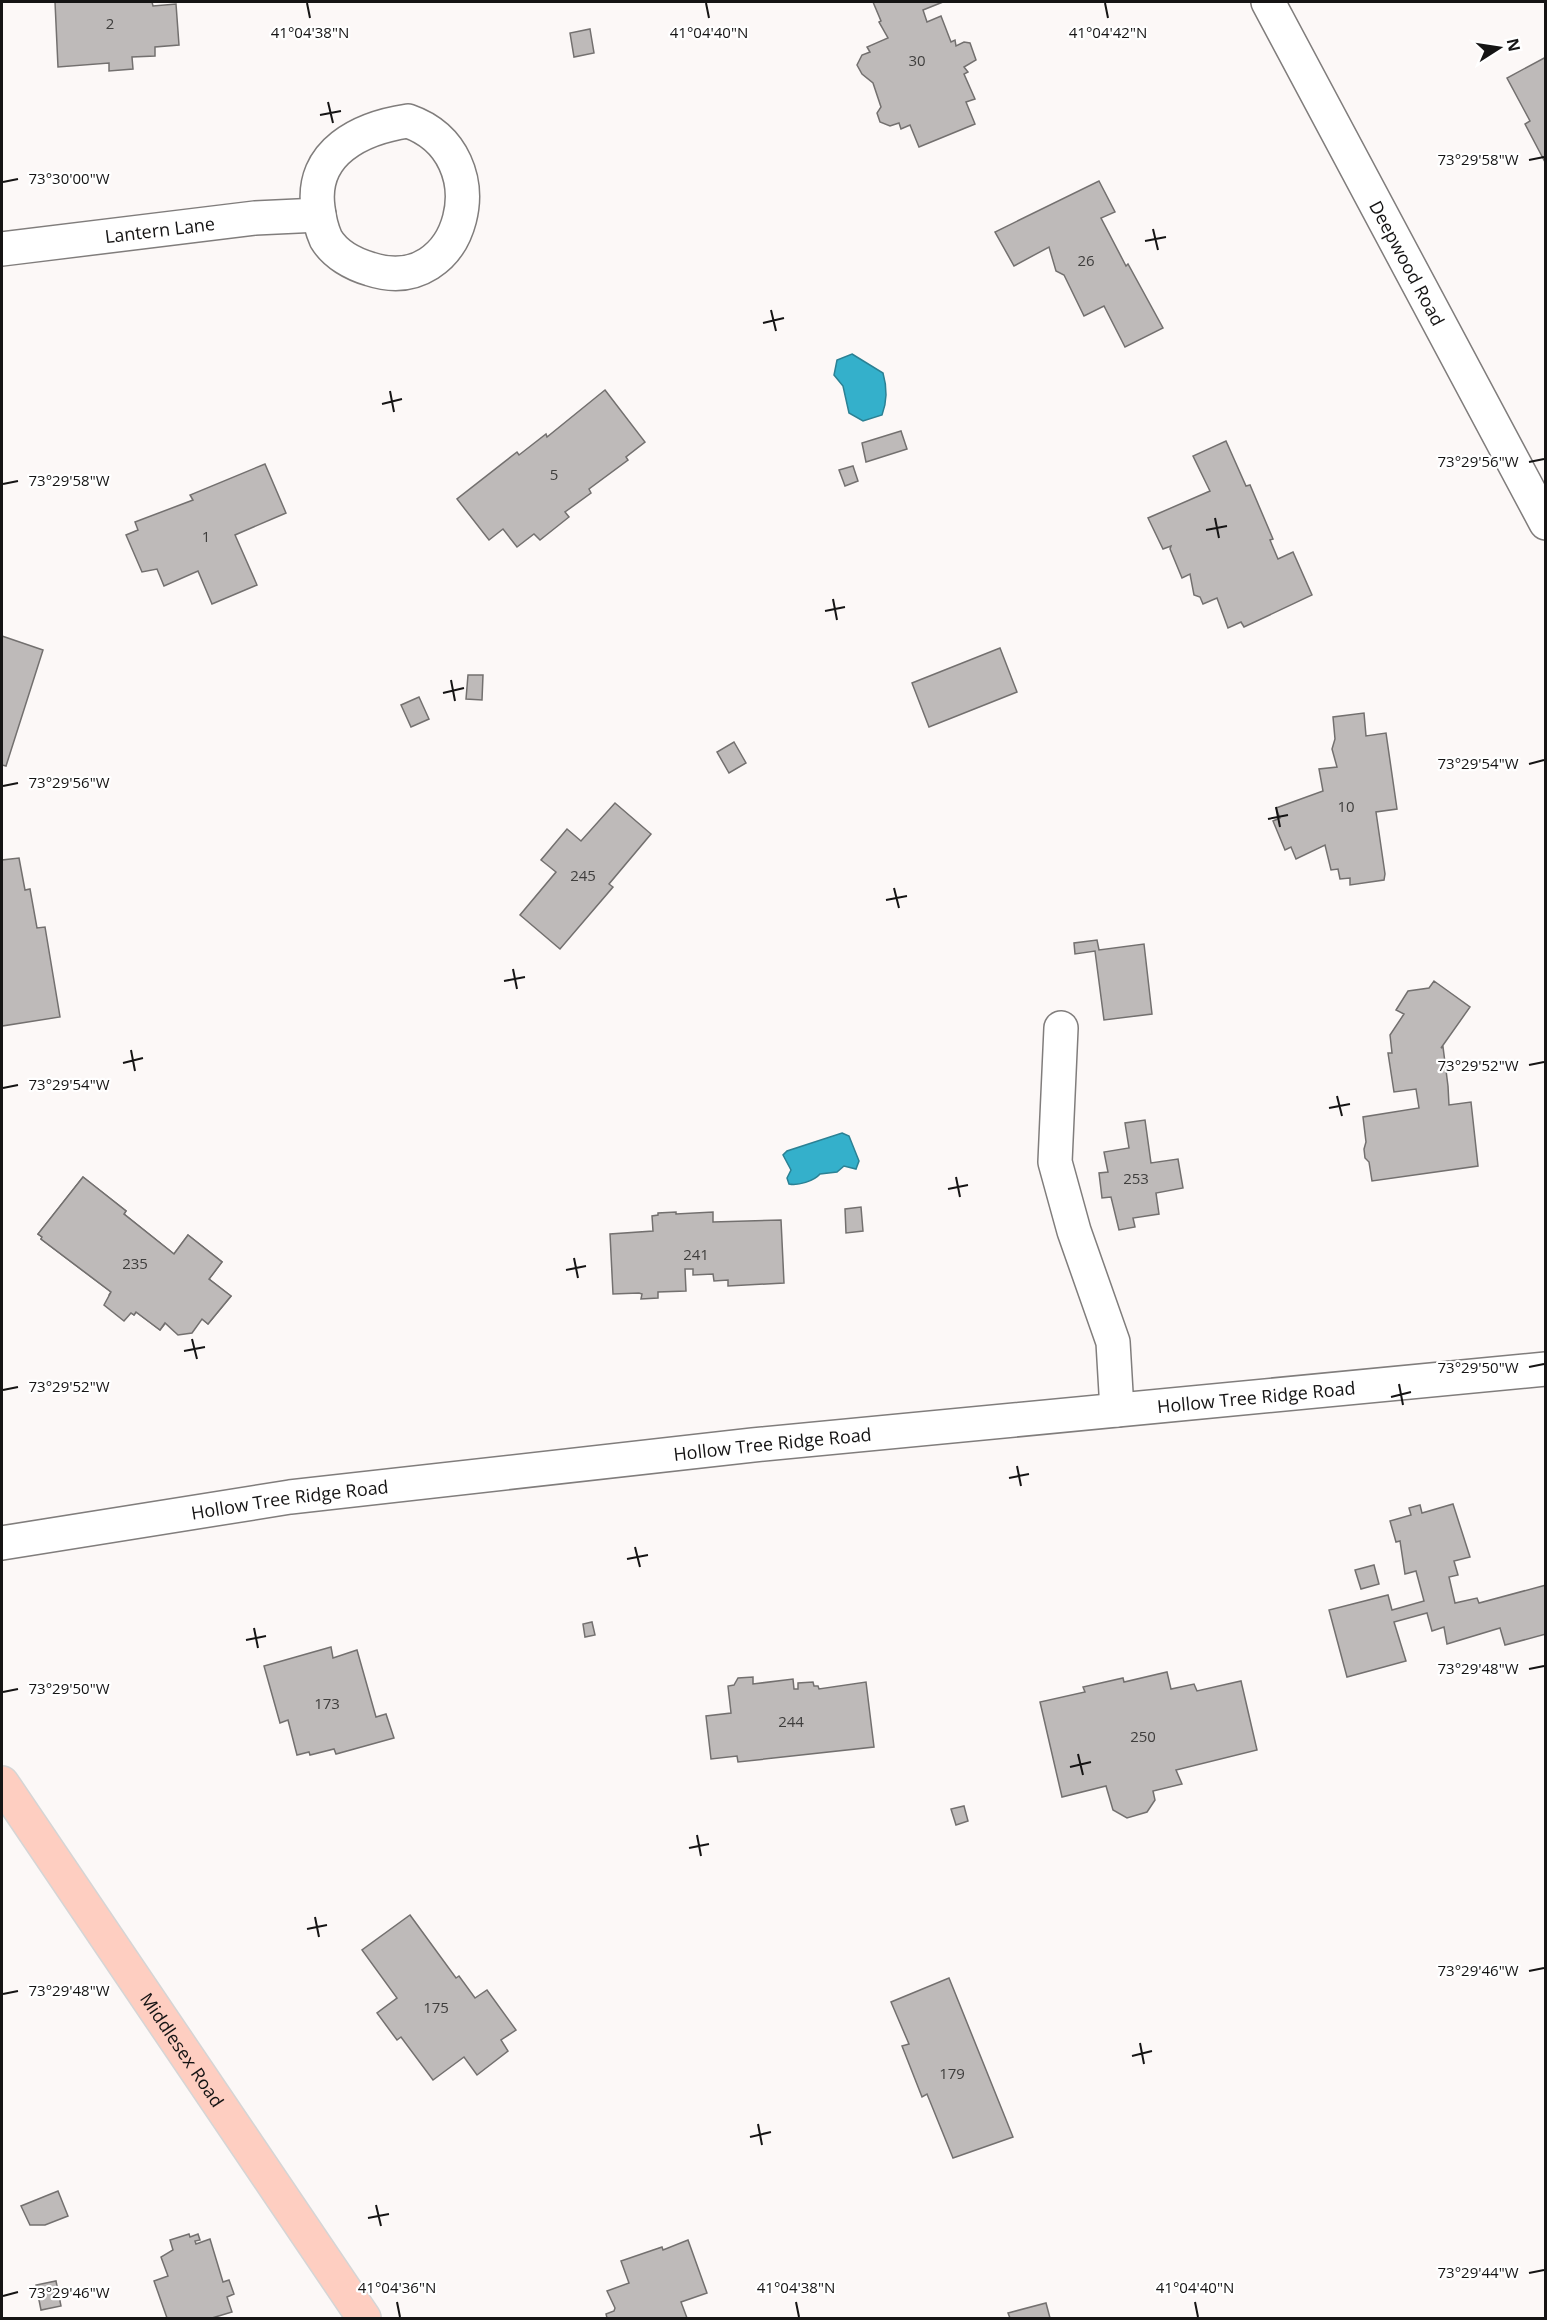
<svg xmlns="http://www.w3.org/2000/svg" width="1547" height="2320" font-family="'Open Sans',sans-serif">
<rect width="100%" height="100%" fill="#fcf8f7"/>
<!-- water -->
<g fill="#34b0cb" stroke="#2b8194" stroke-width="1.5">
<path d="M852,354L883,373C887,387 887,402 882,415L863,421L849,413L843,386L834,375L837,360Z"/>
<path d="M842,1133L849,1136L859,1161L856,1169L844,1166L837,1172L820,1174C814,1181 798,1186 789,1184L787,1178L791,1170L783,1155L787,1151Z"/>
</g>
<!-- building -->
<g fill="#bebab9" stroke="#73706f" stroke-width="1.5">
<path d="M55,2H152L153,6L176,4L179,45L155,47V56L132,57L133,69L109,71V63L58,67Z"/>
<path d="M873,2H943L923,10L927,22L941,16L951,42L955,40L956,46L964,42L970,43L976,60L964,67L968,72L964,74L975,99L966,102L975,124L919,147L910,125L901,129L899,123L890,126L880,122L877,113L881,107L873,83L862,74L857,65L862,55L870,52L867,47L888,38L879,22L881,21Z"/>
<path d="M590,29L594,53L574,57L570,33Z"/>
<path d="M1546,57V164L1525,124L1530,121L1507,78Z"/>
<path d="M1099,181L1115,212L1101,218L1126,266L1128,264L1163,328L1125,347L1104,306L1084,316L1064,275L1056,271L1049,247L1014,266L995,232Z"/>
<path d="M605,390L645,442L626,457L628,460L589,489L591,493L565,512L569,517L540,540L534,534L517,547L503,529L489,540L457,499L517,452L519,455L546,434L547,437Z"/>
<path d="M901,431L907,449L866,462L862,443Z"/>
<path d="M1226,441L1246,486L1250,485L1273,539L1270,540L1278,559L1293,552L1312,595L1244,627L1241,622L1228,628L1217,598L1203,604L1200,597L1194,595L1190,574L1182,578L1170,549L1171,546L1163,549L1148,518L1210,491L1193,456Z"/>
<path d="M265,464L286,513L235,535L257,585L212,604L198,571L164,586L157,569L142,572L126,535L138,530L135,522L193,500L190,495Z"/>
<path d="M853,466L858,481L845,486L839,470Z"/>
<path d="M2,636L43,650L6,766L2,765Z"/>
<path d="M1000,648L1017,692L929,727L912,683Z"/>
<path d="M468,675H483L482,700L466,699Z"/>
<path d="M419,697L429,719L411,727L401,705Z"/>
<path d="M1364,713L1366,736L1386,733L1397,809L1376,812L1385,874L1384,880L1350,885V878L1340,879L1338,869L1331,870L1325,845L1296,859L1291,847L1285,850L1273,821L1280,818L1276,808L1323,791L1319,769L1337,767L1332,749L1335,739L1333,717Z"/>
<path d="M734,742L746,763L729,773L717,752Z"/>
<path d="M615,803L651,834L609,884L613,887L560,949L520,915L556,872L541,860L567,829L581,841Z"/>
<path d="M19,858L25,890L30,889L37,928L45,927L60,1017L2,1026V860Z"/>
<path d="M1097,940L1099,950L1144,944L1152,1014L1104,1020L1095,951L1075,954L1074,943Z"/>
<path d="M1434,981L1470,1007L1441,1048L1443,1047L1448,1086L1449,1105L1471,1102L1478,1166L1372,1181L1369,1162L1365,1158L1364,1149L1366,1142L1363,1117L1419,1108L1416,1089L1394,1092L1388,1053H1392L1390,1035L1404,1014L1396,1010L1408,991L1429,988Z"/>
<path d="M1145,1120L1151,1163L1178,1159L1183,1188L1156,1193L1159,1214L1133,1218L1135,1227L1119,1230L1111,1197L1102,1198L1099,1173L1108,1172L1104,1152L1129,1148L1125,1123Z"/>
<path d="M83,1177L126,1211L124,1214L174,1254L188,1235L222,1262L209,1279L231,1296L208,1324L182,1302L160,1330L136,1312L134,1315L131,1313L109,1295L111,1292L41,1239L42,1237L38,1234Z"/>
<path d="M83,1177L126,1211L124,1214L174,1254L188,1235L222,1262L209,1279L231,1296L208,1324L202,1319L192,1333L178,1335L165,1323L160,1330L136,1312L134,1315L131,1313L124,1321L104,1305L111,1292L41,1239L42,1237L38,1234Z"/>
<path d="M861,1207L863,1231L846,1233L845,1209Z"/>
<path d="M676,1212V1214L713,1212V1222L781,1220L784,1283L728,1286V1280L714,1281L713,1274L693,1275V1269H685L686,1291L658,1292V1298L641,1299L642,1294L639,1293L613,1294L610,1234L653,1231L652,1216L658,1215V1213Z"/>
<path d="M1453,1504L1470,1557L1454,1561L1458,1575L1449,1577L1455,1603L1477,1598L1479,1603L1546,1585V1634L1505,1645L1500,1628L1447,1644L1444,1627L1432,1631L1427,1613L1394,1622L1406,1661L1347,1677L1329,1610L1388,1595L1392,1610L1424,1601L1416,1571L1405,1574L1400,1541L1396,1542L1390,1521L1411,1515L1409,1508L1420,1505L1422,1513Z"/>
<path d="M1374,1565L1379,1584L1361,1589L1355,1570Z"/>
<path d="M592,1622L595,1635L585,1637L583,1624Z"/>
<path d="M331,1647L333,1658L357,1650L376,1717L386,1714L394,1738L336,1754L334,1749L310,1755L309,1752L297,1755L288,1720L280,1723L264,1666Z"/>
<path d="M1167,1672L1171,1689L1194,1684L1197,1691L1241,1681L1257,1750L1176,1770L1182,1784L1153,1791L1155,1800L1147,1812L1127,1818L1113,1810L1106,1786L1062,1797L1040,1702L1085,1692L1083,1687L1123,1678L1124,1682Z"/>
<path d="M753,1677V1684L793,1679L794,1689H798V1683L813,1682L814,1686H818L819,1689L866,1682L874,1747L738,1762L737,1756L711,1759L706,1716L731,1713L728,1686L734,1685L738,1678Z"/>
<path d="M964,1806L968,1821L956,1825L951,1809Z"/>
<path d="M410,1915L456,1978L459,1976L475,1998L487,1990L516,2030L501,2040L508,2051L477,2075L464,2057L433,2080L401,2037L397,2040L377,2013L397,1998L362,1950Z"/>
<path d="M949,1978L1013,2137L953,2158L927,2094L922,2097L902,2046L909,2044L891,2002Z"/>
<path d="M58,2191L68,2216L45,2225H30L21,2206Z"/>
<path d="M189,2234L190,2237L198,2234L200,2240L195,2241L196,2244L210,2239L223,2282L229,2280L234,2294L227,2297L232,2312L212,2318H167L154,2281L168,2276L161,2257L173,2250L170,2240Z"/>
<path d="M688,2240L707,2293L681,2302L687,2318H607L606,2314L614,2311L615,2308L607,2291L629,2283L621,2261L662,2247L663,2250Z"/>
<path d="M56,2281L61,2306L41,2310L36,2285Z"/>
<path d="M1046,2303L1050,2318H1010L1008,2313Z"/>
</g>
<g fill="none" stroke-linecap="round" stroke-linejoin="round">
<!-- minor casing -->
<g stroke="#807d7c" stroke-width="36">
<g id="minor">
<path id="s1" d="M1268,2L1546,523"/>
<path d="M408,121C502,154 464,300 370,269C353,264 335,254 326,239C322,230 319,217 318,208C310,152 361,128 408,121Z"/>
<path id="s2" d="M2,249L255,218L319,215"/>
<path d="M1061,1028L1055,1162L1074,1231L1113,1342L1117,1410"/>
<path id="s3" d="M2,1543L290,1497L753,1445L1546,1369"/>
</g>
</g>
<!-- major casing -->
<g stroke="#d5d5d5" stroke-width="36">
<g id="major">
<path id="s4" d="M2,1783L364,2318"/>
</g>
</g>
<!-- minor -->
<use href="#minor" stroke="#fff" stroke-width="33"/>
<!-- major -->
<use href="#major" stroke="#fecec1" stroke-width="33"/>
</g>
<!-- ticks -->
<path fill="none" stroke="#151414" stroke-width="2" d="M307,3L310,18M706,3L709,18M1105,3L1108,18M328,102L333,123M320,115L341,111M1529,160L1544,157M3,182L18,179M1153,229L1158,250M1145,241L1166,237M771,310L776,331M763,323L784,318M390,391L394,412M382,404L402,399M1529,462L1544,459M3,484L18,481M1215,518L1219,538M1206,530L1227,526M833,599L837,620M825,611L845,607M451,680L455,701M443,693L464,688M1529,764L1544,760M3,786L18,783M1276,807L1280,827M1268,819L1288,815M894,888L899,908M886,900L907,896M513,969L517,989M504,981L525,977M131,1050L135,1071M123,1063L143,1058M1529,1065L1544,1062M3,1088L18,1085M1337,1096L1342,1116M1329,1108L1350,1104M956,1177L960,1197M948,1189L968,1185M574,1258L578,1278M566,1270L586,1266M192,1339L197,1359M184,1351L205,1347M1529,1367L1544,1364M1399,1384L1403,1405M3,1390L18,1387M1391,1397L1411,1392M1017,1466L1021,1486M1009,1478L1029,1474M635,1547L640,1567M627,1559L648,1555M254,1628L258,1648M246,1640L266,1636M1529,1669L1544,1666M3,1692L18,1689M1078,1754L1083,1775M1070,1767L1091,1762M697,1835L701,1856M689,1848L709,1844M315,1917L319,1937M307,1929L327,1925M1529,1971L1544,1968M3,1994L18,1991M1140,2043L1144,2064M1132,2056L1152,2051M758,2124L762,2145M750,2137L771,2132M376,2205L381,2226M368,2218L389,2214M1529,2273L1544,2270M3,2296L18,2292M397,2302L400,2317M796,2302L799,2317M1195,2302L1198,2317"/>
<g text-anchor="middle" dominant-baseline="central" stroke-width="4.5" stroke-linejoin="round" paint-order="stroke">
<!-- number labels -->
<g font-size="15" fill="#3f3e3d">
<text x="110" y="23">2</text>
<text x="917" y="60">30</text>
<text x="1086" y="260">26</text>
<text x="554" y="474">5</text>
<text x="206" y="536">1</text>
<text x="1346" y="806">10</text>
<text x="583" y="875">245</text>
<text x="1136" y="1178">253</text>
<text x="696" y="1254">241</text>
<text x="135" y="1263">235</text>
<text x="327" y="1703">173</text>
<text x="791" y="1721">244</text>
<text x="1143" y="1736">250</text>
<text x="436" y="2007">175</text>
<text x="952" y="2073">179</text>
</g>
<!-- street labels -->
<g font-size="18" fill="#151414" stroke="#fff">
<text stroke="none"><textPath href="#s2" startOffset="159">Lantern Lane</textPath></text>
<text stroke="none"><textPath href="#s1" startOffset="296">Deepwood Road</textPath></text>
<text stroke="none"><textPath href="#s3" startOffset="1263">Hollow Tree Ridge Road</textPath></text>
<text stroke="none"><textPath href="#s3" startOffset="777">Hollow Tree Ridge Road</textPath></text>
<text stroke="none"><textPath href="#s3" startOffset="291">Hollow Tree Ridge Road</textPath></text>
<text stroke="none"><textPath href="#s4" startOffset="322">Middlesex Road</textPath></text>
</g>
</g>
<g font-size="15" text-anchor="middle" fill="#151414" stroke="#fff" stroke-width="4.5" stroke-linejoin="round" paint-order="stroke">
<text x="310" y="38">41°04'38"N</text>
<text x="709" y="38">41°04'40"N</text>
<text x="1108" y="38">41°04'42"N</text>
<text x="1478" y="165">73°29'58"W</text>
<text x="69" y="184">73°30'00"W</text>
<text x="1478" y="467">73°29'56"W</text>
<text x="69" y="486">73°29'58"W</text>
<text x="1478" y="769">73°29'54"W</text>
<text x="69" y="788">73°29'56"W</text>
<text x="1478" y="1071">73°29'52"W</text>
<text x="69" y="1090">73°29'54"W</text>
<text x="1478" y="1373">73°29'50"W</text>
<text x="69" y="1392">73°29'52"W</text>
<text x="1478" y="1674">73°29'48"W</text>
<text x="69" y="1694">73°29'50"W</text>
<text x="1478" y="1976">73°29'46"W</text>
<text x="69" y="1996">73°29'48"W</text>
<text x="1478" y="2278">73°29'44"W</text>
<text x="397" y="2293">41°04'36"N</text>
<text x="796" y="2293">41°04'38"N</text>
<text x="1195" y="2293">41°04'40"N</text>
<text x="69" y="2298">73°29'46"W</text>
</g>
<!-- border -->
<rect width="1547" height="2320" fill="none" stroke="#151414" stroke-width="6"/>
<!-- north arrow -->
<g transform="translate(1499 48) rotate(78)" stroke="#ffffff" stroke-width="4.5" paint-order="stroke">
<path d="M0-4.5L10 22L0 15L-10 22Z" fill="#151414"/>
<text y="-9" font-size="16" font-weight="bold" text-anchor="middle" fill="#151414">N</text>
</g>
</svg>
